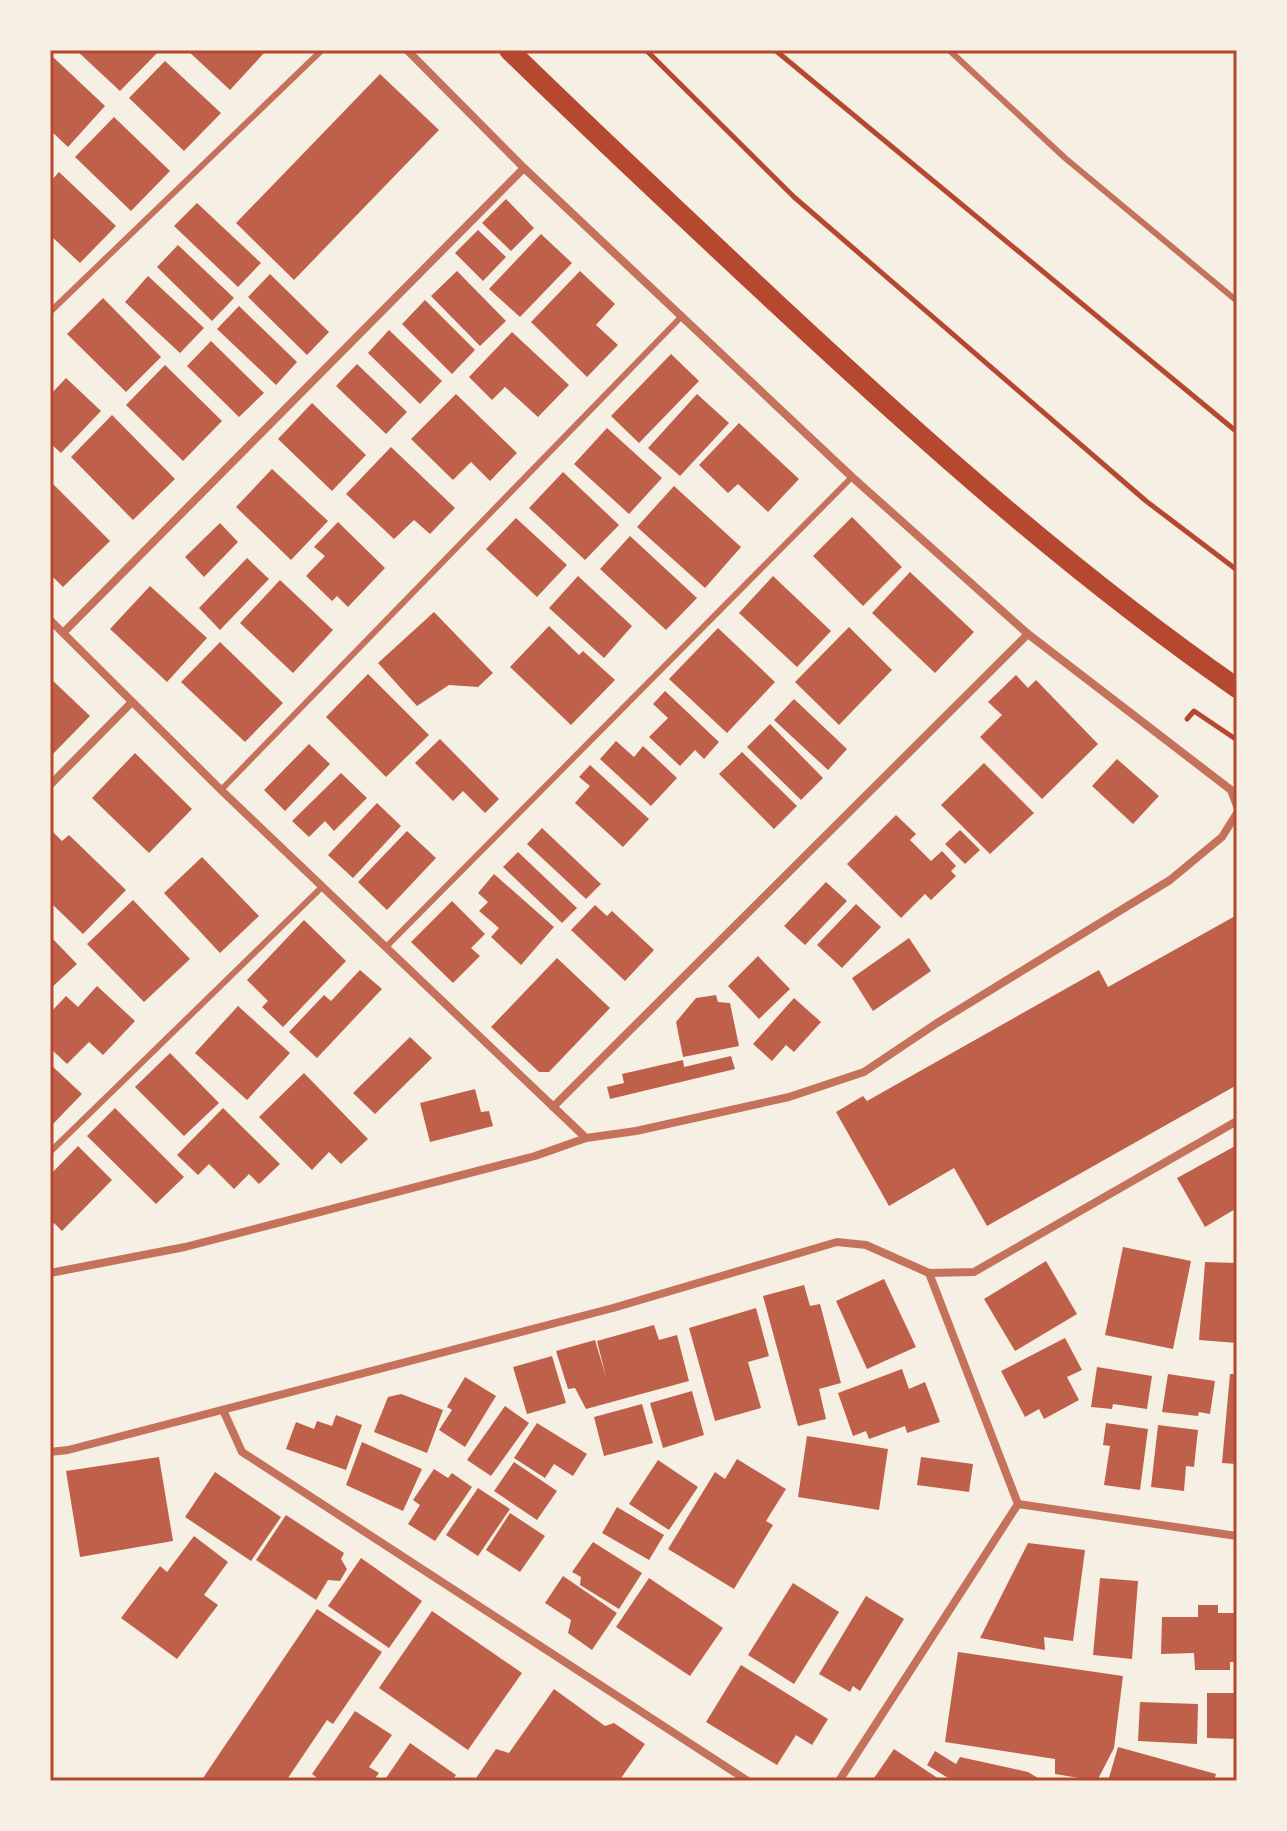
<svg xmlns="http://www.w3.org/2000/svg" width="1287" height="1831" font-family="Montserrat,sans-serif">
<rect width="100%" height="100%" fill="#f6efe4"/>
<!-- building -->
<g fill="#bf614a">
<path d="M76,50H160L120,91Z"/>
<path d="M187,50H262L264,53L230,90Z"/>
<path d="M53,57L105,106L68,147L50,130V61Z"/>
<path d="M165,61L221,113L184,151L129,98Z"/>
<path d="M380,74L439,130L294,280L236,223Z"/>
<path d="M114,117L170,171L131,211L75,157Z"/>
<path d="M59,172L116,226L80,263L50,235V182Z"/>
<path d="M506,199L534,228L511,251L482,223Z"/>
<path d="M197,203L261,263L238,287L174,226Z"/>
<path d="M478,230L506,257L483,281L455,253Z"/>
<path d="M541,234L572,263L520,317L489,289Z"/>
<path d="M178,245L234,298L212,321L157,267Z"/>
<path d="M457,271L506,321L480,346L431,296Z"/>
<path d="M580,271L615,304L596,325L618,345L587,377L531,322Z"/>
<path d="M270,274L329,332L307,355L248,297Z"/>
<path d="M148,276L204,328L180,353L125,302Z"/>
<path d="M103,298L161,357L126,392L67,334Z"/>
<path d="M425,300L475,350L452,374L402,324Z"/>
<path d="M239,306L297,362L276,385L217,329Z"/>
<path d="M389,330L442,381L420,404L368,353Z"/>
<path d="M512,332L569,385L538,417L505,387L492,400L469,377Z"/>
<path d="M211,341L264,393L239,417L187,366Z"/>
<path d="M671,354L699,381L639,443L611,416Z"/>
<path d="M357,364L407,412L386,434L336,386Z"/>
<path d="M165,365L222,421L183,461L126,405Z"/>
<path d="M66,378L101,411L61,453L50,443V395Z"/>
<path d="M456,394L517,453L490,481L471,462L453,480L411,439Z"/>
<path d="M697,394L729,423L680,476L648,448Z"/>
<path d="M312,403L366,455L332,491L278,439Z"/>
<path d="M112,415L175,479L133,520L71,457Z"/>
<path d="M739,423L799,479L768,512L738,484L728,493L699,465Z"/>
<path d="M607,428L662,478L629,514L574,464Z"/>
<path d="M391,447L455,508L430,534L414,520L394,539L346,494Z"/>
<path d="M272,469L328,521L291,560L236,507Z"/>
<path d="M563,472L619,525L585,560L529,508Z"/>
<path d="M50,481L110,541L63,587L50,574Z"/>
<path d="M674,486L741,547L705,588L637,527Z"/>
<path d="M852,517L902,567L863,606L813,556Z"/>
<path d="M516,518L567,565L537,597L486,549Z"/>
<path d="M338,522L385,568L348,607L337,596L332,601L306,576L325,556L314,547Z"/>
<path d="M220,523L238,542L204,577L185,557Z"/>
<path d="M630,536L697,598L666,630L600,569Z"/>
<path d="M247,558L269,579L220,630L199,608Z"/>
<path d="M910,572L974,632L935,673L872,613Z"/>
<path d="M578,576L632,626L604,658L549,608Z"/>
<path d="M773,576L831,631L797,667L739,613Z"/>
<path d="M280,580L333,630L293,673L240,623Z"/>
<path d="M150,586L207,638L167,682L110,629Z"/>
<path d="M434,612L493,673L478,687L449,685L417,706L378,663Z"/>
<path d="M549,626L579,655L583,651L615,680L571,725L510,667Z"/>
<path d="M849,627L892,670L839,725L795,682Z"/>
<path d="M718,628L775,682L727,733L669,679Z"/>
<path d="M220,642L283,703L245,742L181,682Z"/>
<path d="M368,674L429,735L386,777L326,717Z"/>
<path d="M1016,675L1028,688L1036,680L1098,744L1042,799L980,737L1002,715L988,702Z"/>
<path d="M50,678L90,716L50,757Z"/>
<path d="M665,691L719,742L704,759L695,750L680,766L649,737L668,718L653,704Z"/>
<path d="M794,699L847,749L828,770L774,720Z"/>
<path d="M770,724L823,778L801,800L747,747Z"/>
<path d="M440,739L499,799L485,813L463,791L453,801L415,763Z"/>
<path d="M616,741L634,757L643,746L677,778L651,806L600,759Z"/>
<path d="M309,744L330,764L285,811L264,790Z"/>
<path d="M742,752L797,806L774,829L719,774Z"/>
<path d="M135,753L192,809L149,853L92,798Z"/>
<path d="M1117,759L1159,796L1133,824L1092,786Z"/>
<path d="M984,763L1034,813L990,854L941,805Z"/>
<path d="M590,765L649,819L623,847L575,803L590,786L579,777Z"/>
<path d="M341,773L367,798L334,831L325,821L309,837L292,821Z"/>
<path d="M377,803L401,826L353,878L328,855Z"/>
<path d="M896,815L916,834L910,840L931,861L942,851L956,866L951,871L956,876L931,900L925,894L901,918L847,864Z"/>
<path d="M542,828L601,884L586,899L527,844Z"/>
<path d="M960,830L980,850L965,864L945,844Z"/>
<path d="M52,831L62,841L69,835L126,890L83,934L50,902V833Z"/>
<path d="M407,831L436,858L387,910L358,882Z"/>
<path d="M518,852L577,908L562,923L503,867Z"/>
<path d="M202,857L259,916L220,953L164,893Z"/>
<path d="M494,874L554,927L521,965L491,937L499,928L479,911L488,902L478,893Z"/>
<path d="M826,882L847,901L805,945L784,926Z"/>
<path d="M133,900L190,959L144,1002L87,944Z"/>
<path d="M452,901L485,934L471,948L480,956L453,983L411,942Z"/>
<path d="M856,904L881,927L842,968L817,945Z"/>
<path d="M595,905L607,916L612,911L654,950L625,981L571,930Z"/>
<path d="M1237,915V1085L987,1226L954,1168L889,1206L836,1112L863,1096L867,1101L1099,970L1108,987Z"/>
<path d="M304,920L346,961L283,1027L262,1007L268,1001L247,980Z"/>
<path d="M50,936L77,964L50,989Z"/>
<path d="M909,938L931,971L873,1011L852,978Z"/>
<path d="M758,956L790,989L759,1019L728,986Z"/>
<path d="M557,958L610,1008L549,1072H539L491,1027Z"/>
<path d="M360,970L382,989L317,1058L289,1032L324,995L331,1001Z"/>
<path d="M97,986L135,1021L103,1055L89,1042L67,1064L50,1048V1013L66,996L78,1007Z"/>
<path d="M716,995L718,1002L730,1003L739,1046L683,1057L676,1022L696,998Z"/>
<path d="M794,998L821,1022L794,1052L786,1045L772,1061L753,1044Z"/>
<path d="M238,1006L290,1053L247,1100L195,1053Z"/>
<path d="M410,1037L432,1058L375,1114L353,1093Z"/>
<path d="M170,1053L219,1103L184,1136L135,1087Z"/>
<path d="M731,1056L735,1069L610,1099L607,1087L624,1083L622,1074L683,1060L684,1067Z"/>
<path d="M50,1064L82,1094L50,1127Z"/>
<path d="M304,1073L368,1139L341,1164L329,1152L312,1170L259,1117Z"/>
<path d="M475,1089L481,1112L489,1111L493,1126L430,1142L420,1103Z"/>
<path d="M115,1108L184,1177L156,1204L87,1136Z"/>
<path d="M223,1108L280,1164L259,1184L249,1174L234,1189L209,1164L198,1175L177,1155Z"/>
<path d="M1237,1145V1208L1205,1227L1177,1178Z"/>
<path d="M78,1146L112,1180L62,1231L54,1223L50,1227V1175Z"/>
<path d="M1123,1247L1191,1261L1173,1349L1105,1335Z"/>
<path d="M1046,1261L1077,1314L1015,1351L984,1299Z"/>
<path d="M1205,1262L1237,1263V1343L1199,1340Z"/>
<path d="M884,1279L916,1347L867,1369L836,1301Z"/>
<path d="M804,1285L810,1306L820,1304L841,1383L819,1389L826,1419L798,1426L763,1296Z"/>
<path d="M756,1308L769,1356L748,1362L761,1408L715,1421L689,1328Z"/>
<path d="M654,1325L659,1340L677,1335L689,1381L586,1409L575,1388L568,1389L556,1351L595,1340L606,1377L597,1341Z"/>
<path d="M1065,1338L1082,1370L1067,1377L1079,1400L1044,1419L1039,1409L1025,1417L1001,1371Z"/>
<path d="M552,1356L566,1403L527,1414L513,1367Z"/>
<path d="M1097,1367L1152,1376L1147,1409L1113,1404L1112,1409L1091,1407Z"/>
<path d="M902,1369L909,1389L925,1382L940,1422L907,1433L905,1426L869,1439L866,1431L853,1436L838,1393Z"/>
<path d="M1168,1374L1215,1381L1210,1414L1199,1412L1198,1416L1162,1412Z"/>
<path d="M1230,1374H1237V1464L1222,1463Z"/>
<path d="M465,1377L496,1396L465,1447L439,1430L452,1410L447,1407Z"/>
<path d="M692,1391L704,1435L663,1448L650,1403Z"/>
<path d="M401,1394L443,1410L427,1453L374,1432L388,1397Z"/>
<path d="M642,1404L653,1443L604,1456L594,1417Z"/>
<path d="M505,1406L529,1423L491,1476L467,1460Z"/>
<path d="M336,1415L362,1425L346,1470L286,1449L296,1422L314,1429L317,1421L332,1426Z"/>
<path d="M537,1423L587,1454L573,1476L554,1464L545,1478L514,1458Z"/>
<path d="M1106,1423L1148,1429L1140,1490L1104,1485L1110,1446L1103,1445Z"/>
<path d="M1158,1425L1198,1430L1194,1467L1186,1466L1184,1491L1151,1487Z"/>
<path d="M807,1436L888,1449L879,1510L798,1497Z"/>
<path d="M362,1442L422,1469L403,1511L346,1485Z"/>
<path d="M159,1457L173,1541L80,1557L66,1471Z"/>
<path d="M921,1457L973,1464L969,1492L917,1485Z"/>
<path d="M737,1459L786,1489L766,1521L773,1525L734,1589L668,1549L715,1472L725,1479Z"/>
<path d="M658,1460L698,1487L669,1530L629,1504Z"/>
<path d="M514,1462L557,1491L537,1520L494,1491Z"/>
<path d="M434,1469L448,1478L452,1473L472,1487L435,1541L408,1524L420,1505L413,1500Z"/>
<path d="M215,1472L281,1517L251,1561L185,1517Z"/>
<path d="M478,1488L510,1509L478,1556L446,1535Z"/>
<path d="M617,1507L664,1535L649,1560L602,1533Z"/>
<path d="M510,1513L545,1536L520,1572L486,1550Z"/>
<path d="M286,1515L344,1553L341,1559L347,1569L340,1581L328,1580L316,1600L256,1560Z"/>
<path d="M194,1536L228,1562L204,1595L218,1605L177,1659L121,1618L160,1566L167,1572Z"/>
<path d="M593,1542L642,1573L619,1609L580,1585L581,1577L572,1572Z"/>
<path d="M1028,1543L1085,1550L1073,1641L1044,1637L1045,1650L980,1638Z"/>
<path d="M361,1558L422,1601L389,1648L328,1606Z"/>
<path d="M563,1576L617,1613L592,1650L568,1633L571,1620L545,1603Z"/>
<path d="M649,1578L723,1628L690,1676L616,1627Z"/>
<path d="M1100,1578L1138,1581L1132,1659L1093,1655Z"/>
<path d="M793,1583L839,1612L794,1684L748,1655Z"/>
<path d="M866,1596L904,1619L860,1691L853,1686L850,1692L819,1674Z"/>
<path d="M1198,1605H1218V1613H1237V1662H1230V1670H1195L1194,1653L1161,1654L1162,1617H1198Z"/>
<path d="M317,1609L382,1652L333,1724L327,1720L286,1781H201Z"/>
<path d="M432,1611L522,1673L468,1750L379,1688Z"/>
<path d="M958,1652L1123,1676L1114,1748L1097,1781L1055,1774V1759L945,1742Z"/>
<path d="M741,1665L828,1719L812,1745L796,1735L777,1765L706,1722Z"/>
<path d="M554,1689L605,1726L614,1723L645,1744L619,1781H474L496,1749L509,1753Z"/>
<path d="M1207,1693H1237V1739L1207,1738Z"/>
<path d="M1140,1702L1198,1704L1197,1744L1138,1741Z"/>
<path d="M355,1711L392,1735L369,1767L379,1773L373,1781H321L312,1774Z"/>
<path d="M410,1743L456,1775L452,1781H384Z"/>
<path d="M1118,1747L1216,1774L1214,1781H1108Z"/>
<path d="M894,1749L942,1781H872Z"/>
<path d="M935,1751L956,1764L960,1757L1028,1772L1043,1781H953L927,1765Z"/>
</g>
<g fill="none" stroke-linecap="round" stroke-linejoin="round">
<!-- path -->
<g stroke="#b5482f" stroke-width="5">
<path d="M646,50L794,197L1146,501L1237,570"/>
<path d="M775,50L1237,432"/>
<path d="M1187,719L1194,711L1237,740"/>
</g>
<!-- service -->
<g stroke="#c5725c" stroke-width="6">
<path d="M949,50L1065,158L1237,301"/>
<path d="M50,312L322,50"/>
<path d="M221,790L681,317"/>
<path d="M386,947L852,477"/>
<path d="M50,1152L322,887"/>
</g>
<!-- minor -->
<g stroke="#c5725c" stroke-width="8">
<path d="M407,50L524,168L852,477L1028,634L1231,790L1237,806"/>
<path d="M50,620L221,790L586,1138"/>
<path d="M63,633L524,168"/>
<path d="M50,785L132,702"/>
<path d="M553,1107L1028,634"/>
<path d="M50,1273L185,1247L535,1156L586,1138L636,1131L789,1097L864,1072L937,1023L1170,880L1222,837L1237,813"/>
<path d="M223,1410L242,1452L748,1781"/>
<path d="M50,1452L68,1450L613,1308L837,1242L866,1245L929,1273L974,1272L1237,1121"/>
<path d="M1018,1504L1237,1536"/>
<path d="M839,1781L1018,1504L929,1273"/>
</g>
<!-- primary -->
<path stroke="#b5482f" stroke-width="20" d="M509,50C597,136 687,220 777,304C923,440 1073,574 1237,688"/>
</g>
<!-- border -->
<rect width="1287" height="1831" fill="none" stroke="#f6efe4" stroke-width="104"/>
<rect x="52" y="52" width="1183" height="1727" fill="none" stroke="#b5482f" stroke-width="3"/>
</svg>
